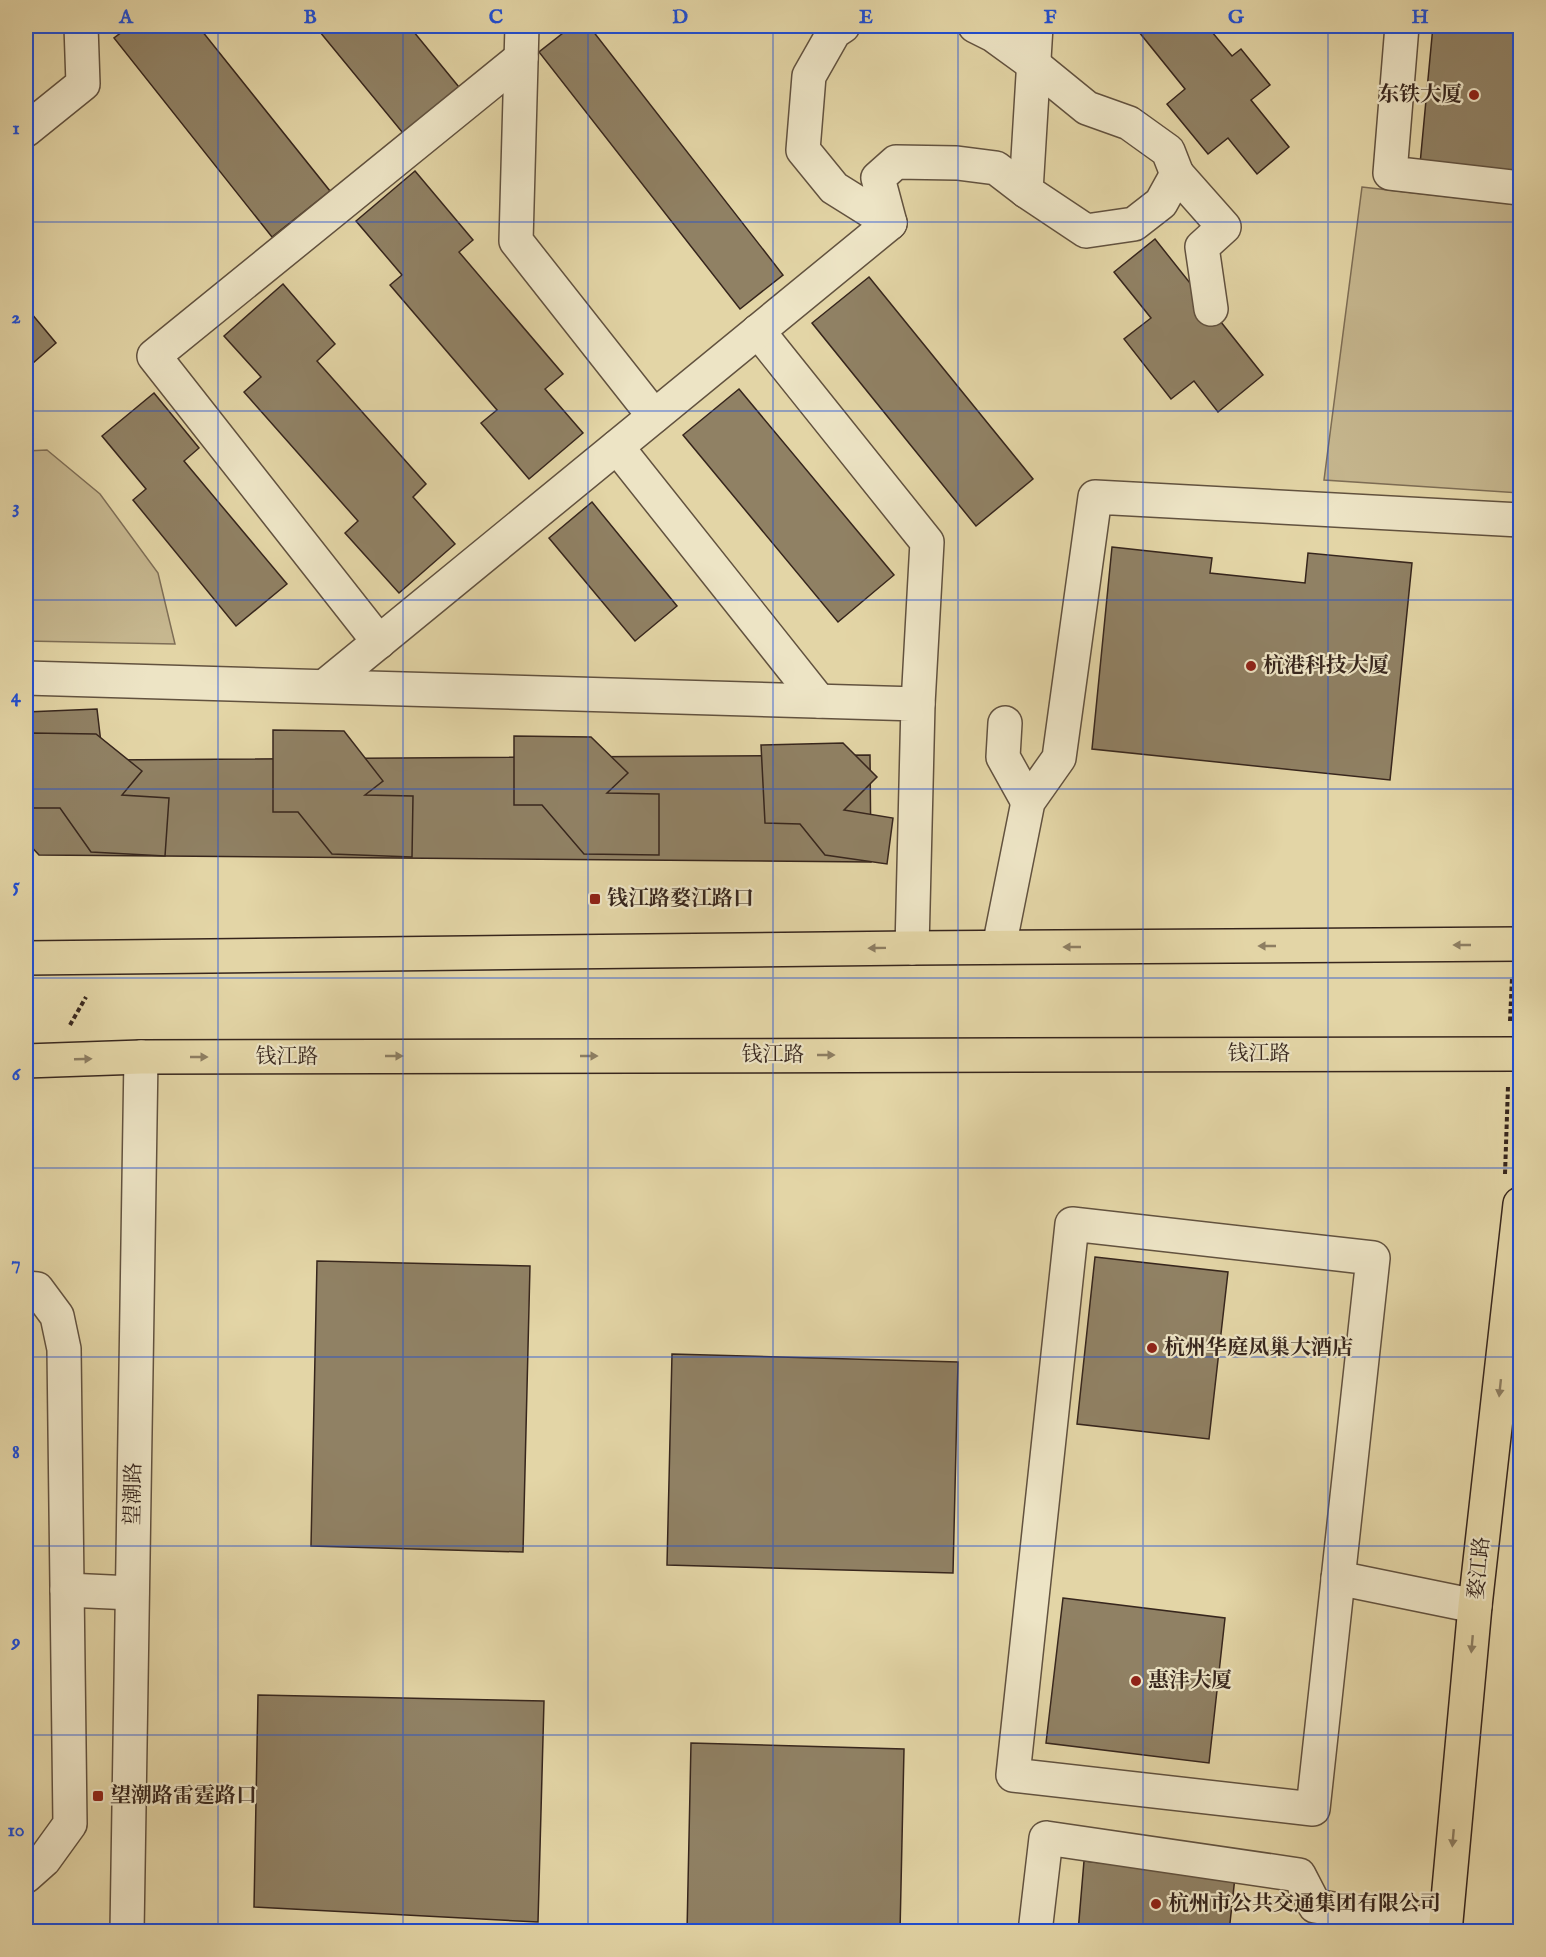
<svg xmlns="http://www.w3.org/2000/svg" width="1546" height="1957" font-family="'IM FELL English','Noto Serif SC',serif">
<rect width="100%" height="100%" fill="#e3d5a6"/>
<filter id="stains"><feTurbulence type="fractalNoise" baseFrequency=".00333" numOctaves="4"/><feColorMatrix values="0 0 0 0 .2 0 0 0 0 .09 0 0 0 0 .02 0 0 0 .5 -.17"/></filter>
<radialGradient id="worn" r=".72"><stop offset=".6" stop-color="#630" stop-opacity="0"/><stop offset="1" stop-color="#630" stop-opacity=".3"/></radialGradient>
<!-- green -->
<g fill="#c6b78f" stroke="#7e6e56" stroke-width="1.5">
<path d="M1362,187L1520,205V493L1324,480Z"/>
<path d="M47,450L100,494L158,573L175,644L26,641V451Z"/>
</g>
<!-- building -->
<g fill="#908164" stroke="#37261d" stroke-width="1.5">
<path d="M130,26H198L330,191L272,237L114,38Z"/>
<path d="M315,26H409L463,92L407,138Z"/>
<path d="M572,26H589L783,275L740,309L539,52Z"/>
<path d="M1146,26H1207L1232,56L1241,49L1270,85L1251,100L1289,147L1257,174L1228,138L1208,154L1167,104L1185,89L1139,32Z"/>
<path d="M1433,26H1520V173L1420,164Z"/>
<path d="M415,171L473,240L459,252L563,374L545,389L583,433L529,479L481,423L497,410L390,285L402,275L356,221Z"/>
<path d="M1155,239L1263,375L1218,412L1194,381L1171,399L1124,339L1151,318L1114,272Z"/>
<path d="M869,277L1033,479L976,526L812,323Z"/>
<path d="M283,284L335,344L317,361L426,484L413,497L455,544L399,593L345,533L358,521L244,392L261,377L224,336Z"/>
<path d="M26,307L56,343L26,369Z"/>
<path d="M739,389L894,575L838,622L683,435Z"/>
<path d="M154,393L199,448L184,461L287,584L236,626L133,500L146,489L102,436Z"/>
<path d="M592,502L677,606L635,641L549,538Z"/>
<path d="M1112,547L1212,558L1210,573L1305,583L1308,553L1412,563L1390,780L1092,749Z"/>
<path d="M97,709L103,760L870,755L871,862L39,855L26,841V712Z"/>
<path d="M273,730L344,731L383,781L365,795L413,796L412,857L332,854L298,812H273Z"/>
<path d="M31,733L96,734L142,771L122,795L169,798L165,856L91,852L60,808H31Z"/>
<path d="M514,736L591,737L628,773L607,793L659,794V855L584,854L542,805H514Z"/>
<path d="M843,743L877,777L844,810L893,818L887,864L825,855L800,824L765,823L761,745Z"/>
<path d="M1095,1257L1228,1272L1209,1439L1077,1424Z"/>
<path d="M317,1261L530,1266L523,1552L311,1546Z"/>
<path d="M672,1354L958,1362L953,1573L667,1565Z"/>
<path d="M1063,1598L1225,1618L1209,1763L1046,1743Z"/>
<path d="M258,1695L544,1701L538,1922L254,1907Z"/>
<path d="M691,1743L904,1749L900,1932H687Z"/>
<path d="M1084,1861L1235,1877L1229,1932H1078Z"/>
</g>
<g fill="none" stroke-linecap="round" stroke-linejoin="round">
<!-- minor casing -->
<g stroke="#62523f" stroke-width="36">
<g id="minor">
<path d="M522,26L516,241L654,416"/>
<path d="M843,26L834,32L809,76L803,150L834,188L890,223L878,178L896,162L957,163L996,168L1026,191"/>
<path d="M975,26L993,35L1033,64L1087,108L1129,123L1168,151L1177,174"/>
<path d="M1036,26L1026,191L1086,231L1134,224L1161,203L1177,174L1224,227L1202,247L1211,309"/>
<path d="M1402,26L1390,173L1520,188"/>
<path d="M26,130L83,84L81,26"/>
<path d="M758,331L927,542L918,704"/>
<path d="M617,447L819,701"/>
<path d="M379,642L154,356L521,58"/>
<path d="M26,678L918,704L912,948"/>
<path d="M325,686L890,223"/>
<path d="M1005,723L1003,757L1028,802"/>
<path d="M999,947L1028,802L1059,758L1095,497L1520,520"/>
<path d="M1072,1224L1373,1258L1313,1809L1013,1775Z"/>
<path d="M26,1288L37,1289L57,1316L64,1349L70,1824L44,1860L26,1876"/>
<path d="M1338,1578L1475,1606"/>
<path d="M67,1590L132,1593"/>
<path d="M127,1932L141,1057"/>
<path d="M1035,1932L1046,1838L1299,1875L1315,1906L1445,1927"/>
</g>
</g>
<!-- major casing -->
<g stroke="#37261d" stroke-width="36">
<g id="major">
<path d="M26,958L912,948L1520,944"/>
<path d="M26,1061L141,1057L1520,1054"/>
<path d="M1445,1932L1475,1606L1520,1204"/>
</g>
</g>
<!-- path -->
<g stroke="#37261d" stroke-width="4" stroke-dasharray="4.5 3" stroke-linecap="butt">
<path d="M1514,911L1520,849"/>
<path d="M1510,1021L1512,978"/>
<path d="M70,1025L86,997"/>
<path d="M1505,1174L1508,1086"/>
</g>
<!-- minor -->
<use href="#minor" stroke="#ede4c5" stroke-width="33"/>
<!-- major -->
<use href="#major" stroke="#e3d5a6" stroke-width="33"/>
</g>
<!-- one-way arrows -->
<defs><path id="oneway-solid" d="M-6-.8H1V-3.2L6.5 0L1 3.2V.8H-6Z" transform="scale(1.5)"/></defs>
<g fill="#8d7e62">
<use href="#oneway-solid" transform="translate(1462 945) rotate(180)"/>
<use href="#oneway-solid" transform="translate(1267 946) rotate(180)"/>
<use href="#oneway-solid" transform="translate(1072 947) rotate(180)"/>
<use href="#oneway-solid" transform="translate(877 948) rotate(179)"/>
<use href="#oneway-solid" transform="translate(826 1055)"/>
<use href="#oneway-solid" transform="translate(394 1056)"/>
<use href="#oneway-solid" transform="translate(589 1056)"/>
<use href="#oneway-solid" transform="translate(199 1057)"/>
<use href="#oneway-solid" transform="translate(83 1059) rotate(-2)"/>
<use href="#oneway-solid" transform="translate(1500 1388) rotate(96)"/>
<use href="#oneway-solid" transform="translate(1472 1644) rotate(95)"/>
<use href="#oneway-solid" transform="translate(1453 1838) rotate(95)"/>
</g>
<!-- grid -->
<path fill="none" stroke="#1d4ed8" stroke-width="1.5" stroke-opacity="0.55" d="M218,26V1932M403,26V1932M588,26V1932M773,26V1932M958,26V1932M1143,26V1932M1328,26V1932M26,222H1520M26,411H1520M26,600H1520M26,789H1520M26,978H1520M26,1168H1520M26,1357H1520M26,1546H1520M26,1735H1520"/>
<!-- markers -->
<g fill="#8f2418" stroke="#ede4c5" stroke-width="2">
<circle cx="1474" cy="95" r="6"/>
<circle cx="1251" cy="666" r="6"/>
<rect x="589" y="893" width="12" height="12" rx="3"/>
<circle cx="1152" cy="1348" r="6"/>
<circle cx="1136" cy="1681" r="6"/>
<rect x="92" y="1790" width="12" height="12" rx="3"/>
<circle cx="1156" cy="1904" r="6"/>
</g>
<g text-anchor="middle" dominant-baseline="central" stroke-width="4.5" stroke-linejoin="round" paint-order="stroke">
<!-- poi labels -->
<g font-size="21" font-weight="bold" fill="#37261d" stroke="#ede4c5" text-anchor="start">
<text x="1462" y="95" text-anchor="end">东铁大厦</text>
<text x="1263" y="666">杭港科技大厦</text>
<text x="607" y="899">钱江路婺江路口</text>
<text x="1164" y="1348">杭州华庭凤巢大酒店</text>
<text x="1148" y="1681">惠沣大厦</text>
<text x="110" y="1796">望潮路雷霆路口</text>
<text x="1168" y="1904">杭州市公共交通集团有限公司</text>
</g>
<!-- street labels -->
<g font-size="21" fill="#37261d" stroke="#ede4c5">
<text x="1259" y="1054">钱江路</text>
<text x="773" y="1055">钱江路</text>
<text x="287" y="1057">钱江路</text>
<text transform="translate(134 1494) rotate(-89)">望潮路</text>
<text transform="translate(1480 1568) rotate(-84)">婺江路</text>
</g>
</g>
<!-- margin -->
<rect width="1546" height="1957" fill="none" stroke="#e3d5a6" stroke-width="66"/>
<rect x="33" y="33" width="1480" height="1891" fill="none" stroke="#1d4ed8" stroke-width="2"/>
<g font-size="20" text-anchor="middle" font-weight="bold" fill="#1d4ed8">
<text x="126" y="23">A</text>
<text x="310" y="23">B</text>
<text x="496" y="23">C</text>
<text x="680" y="23">D</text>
<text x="866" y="23">E</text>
<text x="1050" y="23">F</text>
<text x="1236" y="23">G</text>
<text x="1420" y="23">H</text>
<text x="16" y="134">1</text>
<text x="16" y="323">2</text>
<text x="16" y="513">3</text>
<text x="16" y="702">4</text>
<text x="16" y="891">5</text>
<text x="16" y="1080">6</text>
<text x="16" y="1269">7</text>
<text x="16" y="1458">8</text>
<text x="16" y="1647">9</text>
<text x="16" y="1836">10</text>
</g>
<rect width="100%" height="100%" filter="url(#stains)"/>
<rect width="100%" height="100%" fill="url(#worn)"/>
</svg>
